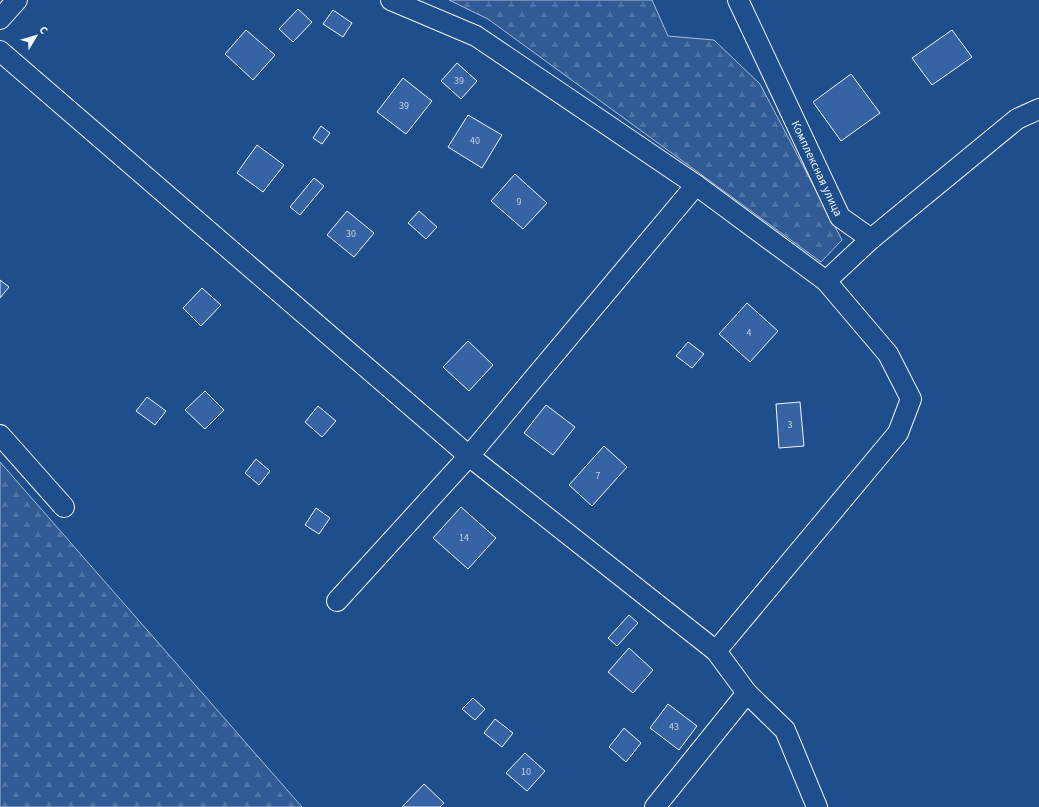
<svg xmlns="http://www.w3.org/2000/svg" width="1039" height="807" font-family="'Source Sans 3',sans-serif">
<defs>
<pattern id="forest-firs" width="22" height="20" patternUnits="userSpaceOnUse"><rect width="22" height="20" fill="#305b95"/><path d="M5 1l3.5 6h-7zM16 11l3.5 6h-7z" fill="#4e73a5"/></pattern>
</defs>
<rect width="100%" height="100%" fill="#1f4e8c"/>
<!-- forest -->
<g fill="url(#forest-firs)" stroke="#a8bbd7">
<path d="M449,0H652L668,36L714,40L760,84L842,240L821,262L488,19Z"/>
<path d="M0,462L302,807H0Z"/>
</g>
<!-- building -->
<g fill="#3563a3" stroke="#f2f6ff">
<path d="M298,9L312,22L293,42L279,29Z"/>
<path d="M333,10L352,23L343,37L323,24Z"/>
<path d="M246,30L275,55L253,80L225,54Z"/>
<path d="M952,30L972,57L932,85L912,58Z"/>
<path d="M457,63L477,81L461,99L441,81Z"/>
<path d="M851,74L880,113L841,141L813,102Z"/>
<path d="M403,78L432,101L406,134L377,112Z"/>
<path d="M468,115L502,135L482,168L448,147Z"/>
<path d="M321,126L330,133L322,144L313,138Z"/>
<path d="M257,145L284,165L263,192L237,173Z"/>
<path d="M515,174L547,203L523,229L491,201Z"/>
<path d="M314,178L324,186L300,215L290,207Z"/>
<path d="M347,211L374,233L354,257L327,235Z"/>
<path d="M419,211L437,227L426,239L408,223Z"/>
<path d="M0,280L9,287L0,298Z"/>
<path d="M202,288L221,305L201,326L183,308Z"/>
<path d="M747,303L778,331L750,362L719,334Z"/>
<path d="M468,341L493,365L469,391L443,367Z"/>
<path d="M688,342L704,354L692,368L676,356Z"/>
<path d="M205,391L224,410L205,429L185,410Z"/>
<path d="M147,397L166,411L155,425L136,411Z"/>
<path d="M800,402L804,446L779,448L776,404Z"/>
<path d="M546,405L575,427L553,455L524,433Z"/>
<path d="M318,406L336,421L322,437L305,422Z"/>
<path d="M604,446L627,467L592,506L569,485Z"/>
<path d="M256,459L270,471L259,485L245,473Z"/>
<path d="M461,507L496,538L468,569L433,538Z"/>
<path d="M316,508L330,518L319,534L305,525Z"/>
<path d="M629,615L638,623L617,646L608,638Z"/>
<path d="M629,648L653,670L633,693L608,672Z"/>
<path d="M473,698L485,709L475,720L462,709Z"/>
<path d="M668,704L697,726L679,750L650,728Z"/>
<path d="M495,719L513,733L502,747L484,733Z"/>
<path d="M624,728L641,743L626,762L609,747Z"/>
<path d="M525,753L545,771L527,791L506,773Z"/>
<path d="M424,784L444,803L440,807H402Z"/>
</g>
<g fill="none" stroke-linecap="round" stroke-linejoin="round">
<!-- minor casing -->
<g stroke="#f2f6ff" stroke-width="22">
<g id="minor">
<path d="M391,0L476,36L696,185L826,281L888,354L911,399L898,433L716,651"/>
<path id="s1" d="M738,0L840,217L871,239L1017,119L1039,109"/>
<path d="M0,19L17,0"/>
<path d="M0,51L469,456L716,651L747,693L785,730L817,807"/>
<path d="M826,281L871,239"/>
<path d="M0,435L64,507"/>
<path d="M337,601L469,456L696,185"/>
<path d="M655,807L747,693"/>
</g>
</g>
<!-- minor -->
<use href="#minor" stroke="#1f4e8c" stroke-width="20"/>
</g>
<g text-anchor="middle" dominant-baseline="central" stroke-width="3" stroke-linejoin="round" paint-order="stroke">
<!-- number labels -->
<g font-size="10" fill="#c3d1e8">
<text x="459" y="81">39</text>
<text x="404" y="106">39</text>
<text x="475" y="141">40</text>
<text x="519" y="202">9</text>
<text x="351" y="234">30</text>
<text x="749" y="333">4</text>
<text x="790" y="425">3</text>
<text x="598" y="476">7</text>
<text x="464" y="538">14</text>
<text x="674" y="727">43</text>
<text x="526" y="772">10</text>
</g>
<!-- street labels -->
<g font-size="12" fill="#f2f6ff" stroke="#1f4e8c">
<text stroke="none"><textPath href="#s1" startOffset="186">Комплексная улица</textPath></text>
</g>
</g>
<!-- north arrow -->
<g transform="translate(36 36) rotate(52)" stroke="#1f4e8c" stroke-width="3" paint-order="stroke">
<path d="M0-3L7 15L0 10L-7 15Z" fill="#f2f6ff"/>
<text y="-6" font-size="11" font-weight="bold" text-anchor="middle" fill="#f2f6ff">С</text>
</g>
</svg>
